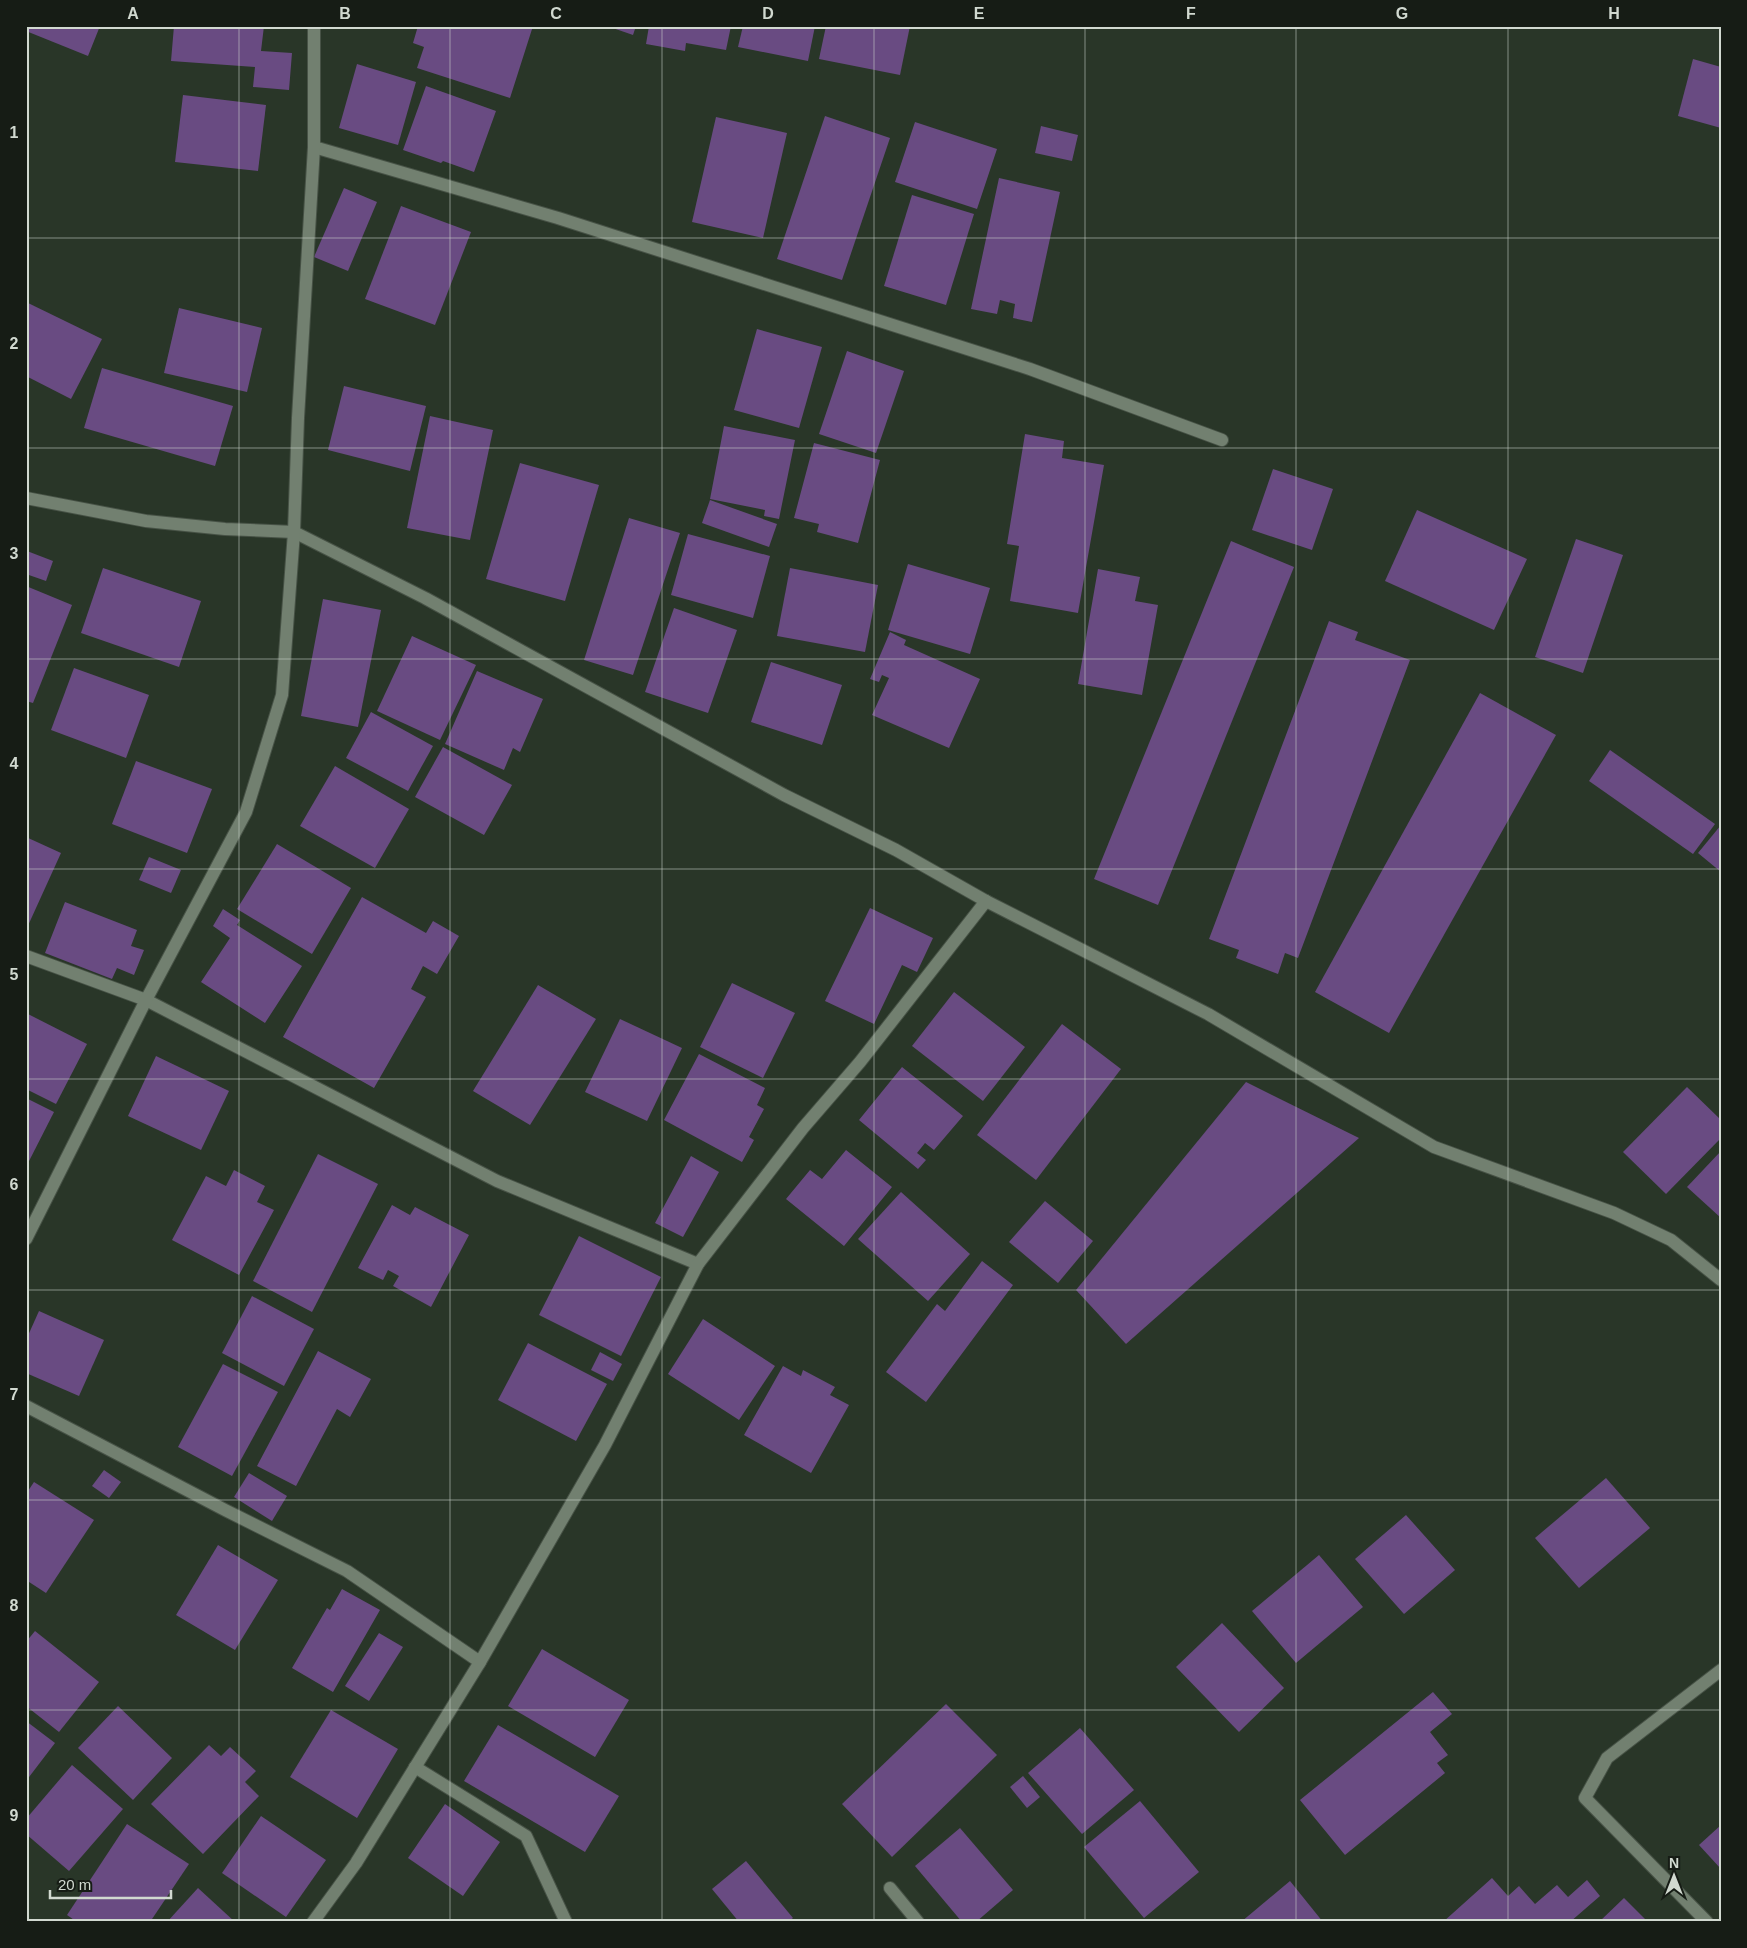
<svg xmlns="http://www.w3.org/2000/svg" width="1747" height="1948" font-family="Arial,sans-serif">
<rect width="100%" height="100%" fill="#293628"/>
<!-- building -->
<g fill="#694b82">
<path d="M26,26H100L88,56L26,31Z"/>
<path d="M174,26H264L261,51L292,53L289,90L253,87L255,67L171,61Z"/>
<path d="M418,26H533L510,98L417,68L424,47L413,43Z"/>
<path d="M607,26H636L633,35Z"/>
<path d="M649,26H731L726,50L686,43L685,51L646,44Z"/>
<path d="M743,26H815L808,61L738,47Z"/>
<path d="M826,26H910L900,75L819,59Z"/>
<path d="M1693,59L1721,67V128L1678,116Z"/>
<path d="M357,64L416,82L398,145L339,128Z"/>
<path d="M426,86L496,111L474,172L443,161L441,163L403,150Z"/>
<path d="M183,95L266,105L258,171L175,162Z"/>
<path d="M825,116L890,138L842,280L777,259Z"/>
<path d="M716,117L787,133L763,238L692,222Z"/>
<path d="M915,122L997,149L977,209L895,182Z"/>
<path d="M1041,126L1078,135L1072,161L1035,153Z"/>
<path d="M999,178L1060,192L1032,322L1013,318L1015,304L1000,300L997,314L971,309Z"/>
<path d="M344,188L377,202L348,271L314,257Z"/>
<path d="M912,195L974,214L946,305L884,286Z"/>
<path d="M401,206L471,232L435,325L365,299Z"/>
<path d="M26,302L102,339L71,399L26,376Z"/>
<path d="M179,308L262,328L247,392L164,373Z"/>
<path d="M757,329L822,347L799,428L734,410Z"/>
<path d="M847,351L904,371L876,453L819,434Z"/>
<path d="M102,368L233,406L215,466L84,428Z"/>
<path d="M344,386L426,406L410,471L328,450Z"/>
<path d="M430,416L493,430L470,540L407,528Z"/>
<path d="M724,426L795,440L779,519L764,516L765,510L710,499Z"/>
<path d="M1025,434L1064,441L1062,458L1104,465L1078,613L1010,601L1019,546L1007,544Z"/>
<path d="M814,443L880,460L858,543L817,532L819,524L794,518Z"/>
<path d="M520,463L599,485L565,601L486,579Z"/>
<path d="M1273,469L1333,489L1312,550L1252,530Z"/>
<path d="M710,500L777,524L769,547L702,523Z"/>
<path d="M1417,510L1527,559L1494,630L1385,581Z"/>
<path d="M629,518L680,533L633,675L584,660Z"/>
<path d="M688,534L770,556L753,618L671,595Z"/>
<path d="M1576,539L1623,555L1583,673L1535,657Z"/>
<path d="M1231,541L1294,567L1158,905L1094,879Z"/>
<path d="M27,551L53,561L46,581L26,574Z"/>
<path d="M908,564L990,588L970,654L888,630Z"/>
<path d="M103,568L201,601L179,667L81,633Z"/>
<path d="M790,568L878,585L865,652L777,636Z"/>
<path d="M1098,569L1140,577L1135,601L1158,605L1142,695L1078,684Z"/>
<path d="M26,586L72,605L33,703L26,701Z"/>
<path d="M323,599L381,610L358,727L301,716Z"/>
<path d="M674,608L737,630L708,713L645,692Z"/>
<path d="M1329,621L1358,632L1355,640L1410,660L1298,958L1285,953L1278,974L1236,958L1239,950L1209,939Z"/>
<path d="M890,632L906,640L904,645L980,679L949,748L872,715L889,678L882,675L879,682L870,679Z"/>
<path d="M412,636L476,665L440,740L377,711Z"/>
<path d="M771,662L842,685L822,745L751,722Z"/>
<path d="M74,668L149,695L126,758L51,730Z"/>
<path d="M477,671L543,699L520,752L513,748L504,770L445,744Z"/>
<path d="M1480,693L1556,735L1389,1033L1315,992Z"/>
<path d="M371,712L433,746L408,791L346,758Z"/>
<path d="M443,747L512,785L484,835L415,797Z"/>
<path d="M1610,750L1715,824L1693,854L1589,781Z"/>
<path d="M136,761L212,789L187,853L112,824Z"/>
<path d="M335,766L409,809L375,868L300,826Z"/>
<path d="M1721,825V872L1698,853Z"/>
<path d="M26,837L61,853L26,930Z"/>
<path d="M277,844L351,888L312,954L237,909Z"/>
<path d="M149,857L181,870L171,893L139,880Z"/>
<path d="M362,897L426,933L433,921L459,936L437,974L423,966L411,989L426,997L374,1088L283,1037Z"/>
<path d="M65,902L137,930L131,946L144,950L134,975L117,968L112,979L45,953Z"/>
<path d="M870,908L933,938L917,972L902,965L874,1024L825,1001Z"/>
<path d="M223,909L240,920L237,925L302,966L265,1023L201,982L230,938L213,926Z"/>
<path d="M732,983L795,1013L763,1078L700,1047Z"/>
<path d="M538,985L596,1019L530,1125L473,1091Z"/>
<path d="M954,992L1025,1047L983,1101L912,1046Z"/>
<path d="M26,1013L87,1044L56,1104L26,1089Z"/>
<path d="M620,1019L682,1048L647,1121L585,1092Z"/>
<path d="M1062,1024L1121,1069L1036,1180L977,1135Z"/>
<path d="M699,1054L765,1088L757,1105L764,1109L749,1137L754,1140L742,1162L664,1120Z"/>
<path d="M156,1056L229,1091L201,1150L128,1116Z"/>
<path d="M902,1067L963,1116L934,1150L925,1143L917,1153L926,1160L918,1169L859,1120Z"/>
<path d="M1246,1082L1359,1138L1126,1344L1076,1290Z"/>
<path d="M1687,1087L1721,1120V1138L1666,1194L1623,1152Z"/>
<path d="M26,1098L54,1112L26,1167Z"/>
<path d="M846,1150L892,1187L844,1246L786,1199L810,1170L822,1179Z"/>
<path d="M1721,1151V1218L1687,1187Z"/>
<path d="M318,1154L378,1184L312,1312L253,1281Z"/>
<path d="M691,1156L719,1172L683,1237L655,1223Z"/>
<path d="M234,1170L265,1186L257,1202L274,1210L239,1275L172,1240L206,1176L226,1186Z"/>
<path d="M901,1192L970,1254L928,1301L858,1239Z"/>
<path d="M1045,1201L1093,1241L1058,1283L1009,1242Z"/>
<path d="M392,1205L410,1215L415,1207L469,1235L431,1307L393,1286L399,1276L388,1270L383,1280L358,1268Z"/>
<path d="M579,1236L661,1277L621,1356L539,1315Z"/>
<path d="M982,1261L1013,1285L926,1402L886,1372L937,1304L945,1311Z"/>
<path d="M252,1296L314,1329L284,1386L222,1353Z"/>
<path d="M39,1311L104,1340L79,1396L26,1373V1340Z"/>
<path d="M703,1319L775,1366L739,1420L668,1374Z"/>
<path d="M528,1343L607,1384L576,1441L498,1400Z"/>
<path d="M318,1351L371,1379L350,1417L337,1409L296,1486L257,1466Z"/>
<path d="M600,1352L622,1364L613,1381L591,1370Z"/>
<path d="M223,1364L278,1392L232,1476L178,1447Z"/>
<path d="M783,1366L801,1376L803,1370L835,1387L830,1395L849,1405L811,1473L744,1435Z"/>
<path d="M104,1470L121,1482L109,1498L92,1486Z"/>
<path d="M249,1473L287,1496L272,1521L234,1497Z"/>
<path d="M1606,1478L1650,1528L1579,1588L1535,1538Z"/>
<path d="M34,1482L94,1520L46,1593L26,1580V1494Z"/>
<path d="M1406,1515L1455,1570L1404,1614L1355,1559Z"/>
<path d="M218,1545L278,1580L235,1650L176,1615Z"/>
<path d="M1319,1555L1363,1607L1296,1663L1252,1611Z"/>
<path d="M342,1589L380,1610L333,1692L292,1668L327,1608L330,1610Z"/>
<path d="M1222,1623L1284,1688L1239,1732L1176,1667Z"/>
<path d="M35,1631L99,1682L59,1732L26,1706V1642Z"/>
<path d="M379,1633L403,1647L369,1701L345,1686Z"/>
<path d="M542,1649L629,1700L595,1757L508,1706Z"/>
<path d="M1433,1692L1452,1714L1430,1732L1448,1755L1437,1763L1445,1773L1345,1855L1300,1800Z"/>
<path d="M946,1704L997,1755L892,1857L842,1804Z"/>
<path d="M118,1706L172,1758L133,1800L78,1748Z"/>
<path d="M331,1710L398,1749L357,1818L290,1777Z"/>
<path d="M26,1721L55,1743L26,1781Z"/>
<path d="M498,1725L619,1796L585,1852L464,1781Z"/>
<path d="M1080,1728L1134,1790L1082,1834L1028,1773Z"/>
<path d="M209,1745L221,1756L230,1747L256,1771L245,1782L259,1796L203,1854L151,1804Z"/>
<path d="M72,1765L123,1809L69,1871L26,1834V1819Z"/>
<path d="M1023,1776L1040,1797L1027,1808L1010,1787Z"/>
<path d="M1140,1801L1199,1872L1144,1918L1084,1847Z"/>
<path d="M445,1804L500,1842L463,1896L408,1858Z"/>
<path d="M261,1816L326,1860L286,1917L222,1873Z"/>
<path d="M127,1824L189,1864L150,1922H77L67,1915Z"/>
<path d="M1721,1825V1869L1699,1845Z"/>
<path d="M960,1828L1013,1890L976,1922H962L915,1866Z"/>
<path d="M746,1861L793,1918L788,1922H739L712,1889Z"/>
<path d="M1492,1878L1508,1896L1519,1886L1535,1904L1557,1885L1568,1897L1587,1880L1600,1896L1570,1922H1443Z"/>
<path d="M1290,1881L1323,1922H1241Z"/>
<path d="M198,1888L235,1922H167Z"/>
<path d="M1624,1898L1648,1922H1599Z"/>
</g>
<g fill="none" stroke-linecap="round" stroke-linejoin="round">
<!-- minor casing -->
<g stroke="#475246" stroke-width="14">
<g id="minor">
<path d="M314,147L558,218L1030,369L1222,440"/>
<path d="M26,498L146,521L225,529L294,532L425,598L784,795L896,850L986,901L1208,1014L1434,1147L1614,1213L1671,1240L1721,1280"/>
<path d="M26,956L146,1000L497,1181L698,1264"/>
<path d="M26,1239L146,1000L246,812L282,695L294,532L298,418L314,147V26"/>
<path d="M26,1406L225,1510L347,1571L480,1662"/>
<path d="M415,1767L526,1836L566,1922"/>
<path d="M890,1888L918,1922"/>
<path d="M313,1922L356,1863L480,1662L605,1445L698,1264L803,1128L860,1062L986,901"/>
<path d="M1707,1922L1585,1798L1607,1758L1721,1670"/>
</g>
</g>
<!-- minor -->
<use href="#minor" stroke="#728070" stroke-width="12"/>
</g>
<!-- grid -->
<path fill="none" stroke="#d1d9d0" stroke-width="1" stroke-opacity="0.55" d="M239,26V1922M450,26V1922M662,26V1922M874,26V1922M1085,26V1922M1296,26V1922M1508,26V1922M26,238H1721M26,448H1721M26,659H1721M26,869H1721M26,1079H1721M26,1290H1721M26,1500H1721M26,1710H1721"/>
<!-- border -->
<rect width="1747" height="1948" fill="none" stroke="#161c15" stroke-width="55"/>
<!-- north arrow -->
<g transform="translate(1674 1876)" stroke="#161c15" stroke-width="4" paint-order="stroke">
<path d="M0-4L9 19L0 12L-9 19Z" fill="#d1d9d0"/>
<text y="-8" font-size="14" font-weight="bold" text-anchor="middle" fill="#d1d9d0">N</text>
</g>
<!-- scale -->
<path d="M50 1890v8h121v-8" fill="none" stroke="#d1d9d0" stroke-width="2.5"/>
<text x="58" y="1890" font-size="15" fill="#d1d9d0" stroke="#161c15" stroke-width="4" paint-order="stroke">20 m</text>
<rect x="28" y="28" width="1692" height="1892" fill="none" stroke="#d1d9d0" stroke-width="2"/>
<g font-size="16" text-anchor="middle" font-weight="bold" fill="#d1d9d0">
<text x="133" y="19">A</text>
<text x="345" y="19">B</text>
<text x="556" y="19">C</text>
<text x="768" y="19">D</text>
<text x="979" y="19">E</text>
<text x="1191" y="19">F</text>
<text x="1402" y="19">G</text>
<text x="1614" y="19">H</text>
<text x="14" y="138">1</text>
<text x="14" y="349">2</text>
<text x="14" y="559">3</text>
<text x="14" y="769">4</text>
<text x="14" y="980">5</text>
<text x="14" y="1190">6</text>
<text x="14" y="1400">7</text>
<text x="14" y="1611">8</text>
<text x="14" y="1821">9</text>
</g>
</svg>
